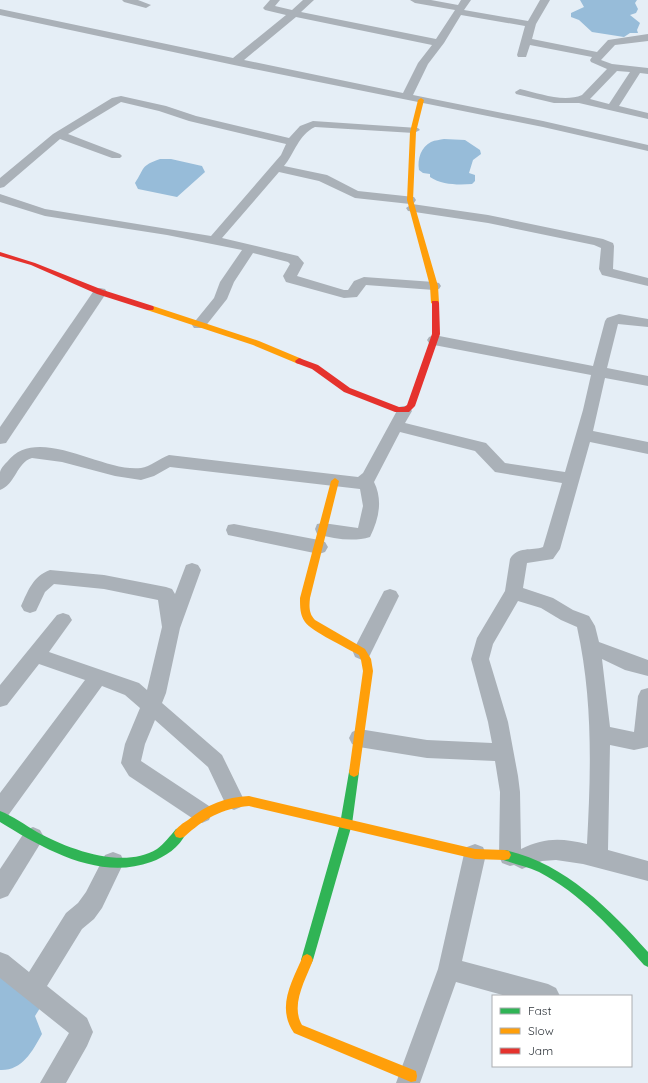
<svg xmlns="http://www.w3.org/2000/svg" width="648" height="1083" font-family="Quicksand,sans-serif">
<rect width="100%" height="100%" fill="#e5eef6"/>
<!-- water -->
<g fill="#97bcd9">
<path d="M580,0H637L635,3L638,9L636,13L630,15L640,23L637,30L638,33H630L624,37L592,32L579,20L571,17V13L584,7Z"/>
<path d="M444,139L465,140L480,150L481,154L473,160L469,173L475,175V181L472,184C458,185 442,185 430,177V174L423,173L419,170C417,159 421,147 431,142C435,140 440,140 444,139Z"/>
<path d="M160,159H171L202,166L205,172L177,197L138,189L135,183C145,168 140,166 160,159Z"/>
<path d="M0,969L40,1008L35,1016L42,1034C32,1052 22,1071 0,1070Z"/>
</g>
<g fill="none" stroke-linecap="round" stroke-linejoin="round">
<!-- street -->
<g fill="#aab1b8" fill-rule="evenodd">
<path d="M122,0H138L151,5L146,8L124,2Z"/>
<path d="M270,0H280L275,6L292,10L303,0H314L301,12L436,39L455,10L415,3L410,0H431L458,5L461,0H471L464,10L528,21L540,0H550L536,24L532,39L597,52L608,40L648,34V41L615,45L601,60L612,64L648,68V74L640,73L619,106L648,113V119L579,103H554L516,94L515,92L520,89C539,93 563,103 582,95L607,69L591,62L590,60L592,57L530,45L526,57H518L517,55L525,26L461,15L444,43L428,64L413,95L543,121L648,145V151L543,127L234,65L0,15V9L233,58L286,15L265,10L263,8ZM296,17L432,45L418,63L403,93L244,60ZM617,71L630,72L609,104L590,99Z"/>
<path d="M121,96L166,106L196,116L289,138L300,126L313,121L418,128L420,130L414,133L315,127C298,135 295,153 284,166L327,175L358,191L414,197L416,200L414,203L410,204L355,198L319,181L279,172L222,238L298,256L304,263L297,276L344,290H348L354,281L364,277L434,282L439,283L441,286L439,289L434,290L366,285L357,297L344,298L286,282L283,276L290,264L288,262L253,253L234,282L227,299L204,328H194L192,325L214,298L220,282L242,250L167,235L45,216L0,202V194L45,209L211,236L281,155L286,144L189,121L159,111L121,102L68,134L120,154L122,156L120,158H112L60,139L4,187L0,188V178L53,134L112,98Z"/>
<path d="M412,204L488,215L603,239L613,243L614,246L613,269L648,278V286L602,275L599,269L601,248L594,245L488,223L408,211L406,208Z"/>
<path d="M100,288L105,289L107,292L6,443L0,444V427L95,289Z"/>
<path d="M619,314L648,319V327L618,324L607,368L648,376V386L605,378L593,431L648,442V454L590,442L560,549L553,559L527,563L523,588L553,598L573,610L589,616L595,626L599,642L648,660V676L625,670L602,659L610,727L634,732L638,696L641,690L648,688V747L634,750L610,745L608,850L648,861V881L583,864L556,860L542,861L522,869L514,865L510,866L502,863L499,856L500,792L495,761L427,758L359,747L352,744L349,738L352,732L359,729L427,740L492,743L488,722L471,659L477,638L505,591L510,559C517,546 532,551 543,547L562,483L495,472L475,451L400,432L374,482C383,500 379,519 370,537C354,542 334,539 317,534L315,529L317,524L323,523L358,528L363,506L360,489L170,467L154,476L141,480L115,476L62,462L32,458C17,462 15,485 0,490C0,485 0,476 0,472C1,468 5,464 7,462C37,423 103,473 141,468C150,467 160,458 169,455L358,477L363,473L399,407L404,406L409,407L412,411L405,423L486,443L505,463L565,472L583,410L591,375L434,345L429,343L427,340L429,337L434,335L593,366L605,321L607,318ZM518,601L541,608L561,620L577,627C593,699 591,771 587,844C562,838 545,837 521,849L520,792L518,776L508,722L489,659L493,644Z"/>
<path d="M234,524L319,540L325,542L328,547L325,552L319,554L228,535L226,530L228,525Z"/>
<path d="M192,563L198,565L201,570L180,628L166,693L162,703L222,755L244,800L241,807L234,810L227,807L208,767L155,720L145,744L141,761L209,806L212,813L209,820L202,823L195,820L129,776L121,763L125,744L140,708L125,695L102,686L7,817L0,820V793L85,680L39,664L7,705L0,707V685L57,615L63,613L69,615L72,620L49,652L139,683L147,690L162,627L158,600L104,589L54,584L45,592L36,611L30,613L24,611L21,606C28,591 33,576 50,570L104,575L166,587L172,589L175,594L186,565Z"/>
<path d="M390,589L396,591L399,596L369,657L362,660L355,657L353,652L355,647L384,591Z"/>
<path d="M33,827L40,830L44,837L40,844L8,896L0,899V869L26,830Z"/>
<path d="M475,844L483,847L486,854L462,961L548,984L556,988L560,996H506L456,982L420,1083H396L438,969L464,854L467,847Z"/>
<path d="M113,852L121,855L124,862L102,908L94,919L82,929L47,986L87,1018L93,1032L87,1046L66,1083H40L69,1033L0,978V952L8,955L29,972L66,913L78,903L86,892L105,855Z"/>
</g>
<!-- fast -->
<g fill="#30b455" fill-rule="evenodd">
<path d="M354,767L358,769L359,772L352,824L313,960L311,964L307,966L303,964L301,960L340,824L349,772L350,769Z"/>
<path d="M0,811C13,816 25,825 37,832C68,849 123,870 157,849C164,844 170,836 176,829L180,828L184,829L186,833C180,847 165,857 151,862C99,881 44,849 0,822Z"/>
<path d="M505,850C564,863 609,908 648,952V967L644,965C614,931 580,893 539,872C526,866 514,864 501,859L499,855L501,851Z"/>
</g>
<!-- slow -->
<g fill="#ff9f0a" fill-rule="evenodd">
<path d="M421,98L424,100L416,132L413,200L438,286L439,303L435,305L431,303L430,286L407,200L410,132L418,100Z"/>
<path d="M147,306H153L259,341L302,359L303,361L299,364L296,363L253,345L147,310Z"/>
<path d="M335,478L339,481L310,598C309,607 309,614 315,620L365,649L371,659L373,671L359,772L358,775L354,777L350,775L349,772L363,671L361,660L359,655C347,648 311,631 305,622C300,615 300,607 300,598L331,481Z"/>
<path d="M249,796L475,849L505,850L509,851L511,855L509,859L505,860L475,859L249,806C222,808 204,819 184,837L180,838L176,837L174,833C177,827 183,823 188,820C206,805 226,797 249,796Z"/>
<path d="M307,954L311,956L313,960C306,979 290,1005 302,1025L416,1071L417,1076L416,1081L411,1082L294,1033C276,1007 292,982 303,956Z"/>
</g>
<!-- jam -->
<g fill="#e5322d" fill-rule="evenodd">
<path d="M0,252L35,263L103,290L153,306L154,308L153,310H147L97,294L31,265L0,256Z"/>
<path d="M432,301H438L439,303L440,334L415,406L409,412H395L344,392L312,369L296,363L295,361L299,358L318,365L350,388L399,407H404L407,405L432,334Z"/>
</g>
</g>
<!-- legend -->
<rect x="492" y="995" width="140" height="72" fill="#ffffff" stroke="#acaeb1"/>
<rect x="500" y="1008" width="20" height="6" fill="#30b455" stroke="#acaeb1"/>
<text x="528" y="1015" font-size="12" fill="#2f353b">Fast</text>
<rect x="500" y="1028" width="20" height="6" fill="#ff9f0a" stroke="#acaeb1"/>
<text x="528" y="1035" font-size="12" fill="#2f353b">Slow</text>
<rect x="500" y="1048" width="20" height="6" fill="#e5322d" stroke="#acaeb1"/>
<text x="528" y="1055" font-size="12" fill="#2f353b">Jam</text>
</svg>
